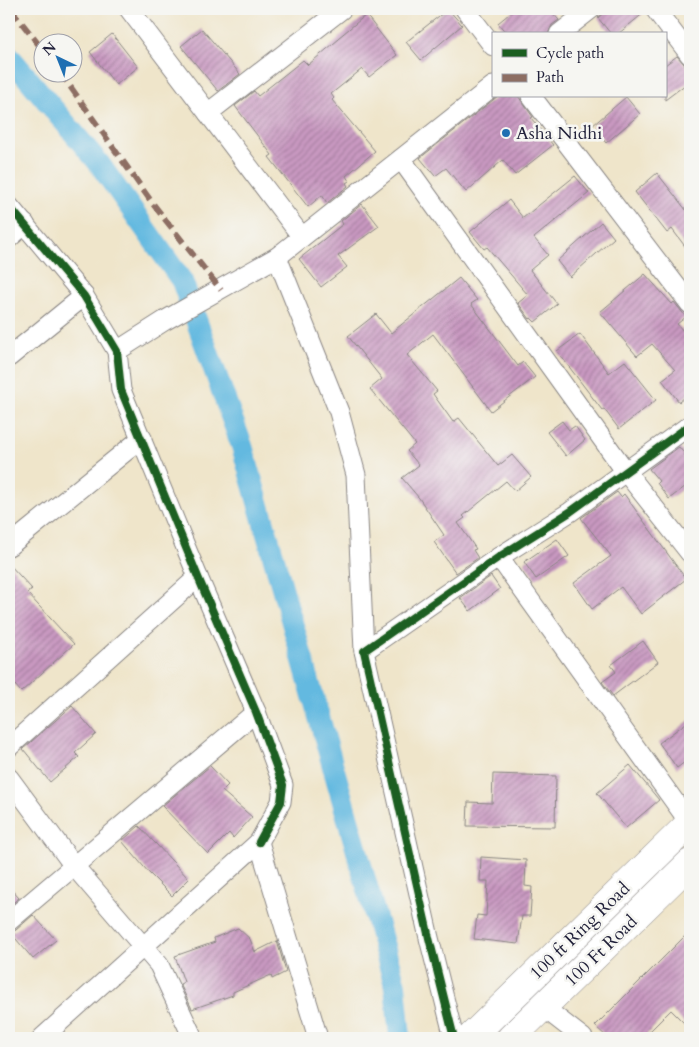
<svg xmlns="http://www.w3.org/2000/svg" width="699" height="1047" font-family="Cardo,serif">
<defs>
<pattern id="building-hatch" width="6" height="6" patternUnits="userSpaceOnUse" patternTransform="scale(1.25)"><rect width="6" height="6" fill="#c999c1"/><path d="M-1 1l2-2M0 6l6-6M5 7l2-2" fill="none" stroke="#a37c9e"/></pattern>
</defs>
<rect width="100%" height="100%" fill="#f6f6f2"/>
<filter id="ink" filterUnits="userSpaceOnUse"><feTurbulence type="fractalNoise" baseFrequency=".02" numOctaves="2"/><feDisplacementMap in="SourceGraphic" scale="10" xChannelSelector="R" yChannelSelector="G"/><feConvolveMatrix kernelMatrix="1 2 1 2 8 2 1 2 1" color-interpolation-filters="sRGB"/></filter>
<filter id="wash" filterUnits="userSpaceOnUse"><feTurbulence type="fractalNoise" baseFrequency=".0096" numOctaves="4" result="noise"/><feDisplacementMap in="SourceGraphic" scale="20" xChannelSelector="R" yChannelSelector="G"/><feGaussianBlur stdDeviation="1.12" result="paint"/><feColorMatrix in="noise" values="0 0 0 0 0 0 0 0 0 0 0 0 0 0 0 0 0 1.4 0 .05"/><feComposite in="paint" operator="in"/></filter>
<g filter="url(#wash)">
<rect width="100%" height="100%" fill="#efe5ca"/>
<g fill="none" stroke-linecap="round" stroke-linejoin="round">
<!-- canal -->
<path stroke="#64b9e0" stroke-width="22" d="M9,56L98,162L182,281L242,446L395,985L400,1038"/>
</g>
<g id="blocks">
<!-- building -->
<g fill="url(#building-hatch)">
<path d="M448,9L462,25L421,60L406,42Z"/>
<path d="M515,9H549L559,20L552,25L548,34H507L498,23Z"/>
<path d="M608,9H644L645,12L618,34H611L598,18Z"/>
<path d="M366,15L397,55L369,77L362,69L331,94L334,98L332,100L375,151L346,176L349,181L346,183L348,186L327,203L322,195L308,207L269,157L272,155L235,106L254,91L258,96L303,60L308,65L339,39L338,38Z"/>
<path d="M202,29L240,74L218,91L181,46Z"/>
<path d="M112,34L138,67L116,85L90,52Z"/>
<path d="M677,56L685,65L690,66V81L665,100V65Z"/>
<path d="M498,96H518L533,117L531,118L553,145L515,175L503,160L466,192L446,168L435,176L420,158Z"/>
<path d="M626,97L640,114L606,143L592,126Z"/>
<path d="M657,173L690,215V253L672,229L667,233L635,192Z"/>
<path d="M575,176L589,193L534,238L548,255L530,270L557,304L535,322L531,318L530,319L518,303L528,295L487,247L484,249L470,232L509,200L523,218Z"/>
<path d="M362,204L379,226L338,256L347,267L321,287L299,259L343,224L341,221Z"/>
<path d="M601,222L614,238L570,277L557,261Z"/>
<path d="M645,274L672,304L674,302L686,317L677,324L690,339V393L679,402L662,380L675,370L652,344L637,356L600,312Z"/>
<path d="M459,278L477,300L471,304L518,366L523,362L535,377L491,411L433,334L407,355L437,391L433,394L453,422L459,418L498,466L512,455L531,477L515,491L506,481L463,516L465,518L458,523L476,549L473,550L478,558L456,573L434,542L444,535L419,498L402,478L419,465L407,451L415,444L370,389L382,379L348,336L376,314L391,333Z"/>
<path d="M580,334L609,373L625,361L656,400L619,429L604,409L602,410L557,351Z"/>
<path d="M562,421L569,430L575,426L585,440L566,456L547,432Z"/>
<path d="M679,447L690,461V483L669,499L657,483L659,481L649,469Z"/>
<path d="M617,492L621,497L624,494L686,579L641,614L621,587L592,609L574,583L611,556L581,518Z"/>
<path d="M557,539L569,556L536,579L524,562Z"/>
<path d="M9,564L32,589L27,593L74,644L21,692L9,678Z"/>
<path d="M491,576L500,589L470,611L460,598Z"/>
<path d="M643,641L658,662L613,696L602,682L616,672L611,665Z"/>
<path d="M72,706L96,734L75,753L79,757L50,782L23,749Z"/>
<path d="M690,720V758L677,768L659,743Z"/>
<path d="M630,765L659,800L626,828L597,793Z"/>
<path d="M210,766L228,785L222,791L252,817L233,838L229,833L208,854L162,806Z"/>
<path d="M493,774L556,776L555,827L467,826L468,802L492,803Z"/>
<path d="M139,826L189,879L172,896L149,873L122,841Z"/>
<path d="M481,857L526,860L525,886L532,887L530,916H522L518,944L474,939L477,915L486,916L488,881H480Z"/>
<path d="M9,887L19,898L9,906Z"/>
<path d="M33,915L56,940L33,959L10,932L16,930Z"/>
<path d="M238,928L250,939L255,952L277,941L286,972L272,979L271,975L233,992V995L192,1009L180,984L184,982L175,956L215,942L214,938Z"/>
<path d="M690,931V1029L671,1010L643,1038H608L595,1026Z"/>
</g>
</g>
</g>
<g filter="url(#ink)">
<use href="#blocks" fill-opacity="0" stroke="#888482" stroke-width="1"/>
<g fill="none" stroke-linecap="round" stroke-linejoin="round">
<!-- street casing -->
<g stroke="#888482" stroke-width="21">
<g id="street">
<path d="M129,9L302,237"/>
<path d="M465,9L493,46"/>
<path d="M655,9L690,55"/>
<path d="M559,34L591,9"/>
<path d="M531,96L690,304"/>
<path d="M208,113L342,9"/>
<path d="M401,159L626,472L690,553"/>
<path d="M9,206L84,296L117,351L121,390L198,577L256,712L283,785L281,802L259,842"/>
<path d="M9,238L25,224"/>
<path d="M277,257L339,412L356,475L364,651"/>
<path d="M117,351L164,321L277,257L493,86"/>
<path d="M9,357L84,296"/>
<path d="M9,546L142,438"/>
<path d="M499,557L682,812L689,825"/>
<path d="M9,747L198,577"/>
<path d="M9,778L74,866L159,965L193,1038"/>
<path d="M9,921L256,712"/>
<path d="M543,1007L583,1038"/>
<path d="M42,1038L259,842L318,1038"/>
<path d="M454,1038L429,938L364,651L499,557L570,512L690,425"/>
</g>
</g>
<!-- primary casing -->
<g stroke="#888482" stroke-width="29">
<g id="primary">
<path d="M470,1038L690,823"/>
<path d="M511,1038L690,863"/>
</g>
</g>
<!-- street -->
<use href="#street" stroke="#fff" stroke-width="19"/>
<!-- primary -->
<use href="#primary" stroke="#fff" stroke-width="28"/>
<!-- quiet -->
<g stroke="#8d6e63" stroke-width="6" stroke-dasharray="12 6" stroke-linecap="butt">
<path d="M11,9L42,49"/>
<path d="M60,72L153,204L221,290"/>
</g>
<!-- cycleway casing -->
<g stroke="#f6f6f2" stroke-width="11">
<g id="cycleway">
<path d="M9,206L84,296L117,351L121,390L198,577L256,712L283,785L281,802L259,842"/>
<path d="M454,1038L429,938L364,651L499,557L570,512L690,425"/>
</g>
</g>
<!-- cycleway -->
<use href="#cycleway" stroke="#1b5e20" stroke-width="8"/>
</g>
</g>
<!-- markers -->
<circle fill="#1f6fb2" stroke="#f6f6f2" stroke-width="2" cx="506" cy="133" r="5"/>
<g text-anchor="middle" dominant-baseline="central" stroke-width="5" stroke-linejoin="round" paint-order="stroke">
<!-- poi labels -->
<g font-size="18" fill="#22223b" stroke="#f6f6f2" text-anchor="start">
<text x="516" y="133">Asha Nidhi</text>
</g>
<!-- street labels -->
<g font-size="18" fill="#22223b" stroke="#f6f6f2">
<text transform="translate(580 931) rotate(-44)">100 ft Ring Road</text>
<text transform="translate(601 951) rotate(-44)">100 Ft Road</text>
</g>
</g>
<!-- margin -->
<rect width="699" height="1047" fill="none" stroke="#f6f6f2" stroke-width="30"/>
<!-- legend -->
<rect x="492" y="32" width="175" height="65" fill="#f6f6f2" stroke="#a1a1a9"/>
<rect x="502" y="49" width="25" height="8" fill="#1b5e20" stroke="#a1a1a9"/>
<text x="536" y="58" font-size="15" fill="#22223b">Cycle path</text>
<rect x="502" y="74" width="25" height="8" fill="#8d6e63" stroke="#a1a1a9"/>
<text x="536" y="82" font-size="15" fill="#22223b">Path</text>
<!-- north arrow -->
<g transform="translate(58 58) rotate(317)"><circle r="24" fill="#f6f6f2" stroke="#a1a1a9"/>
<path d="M0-4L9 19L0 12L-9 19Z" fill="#1f6fb2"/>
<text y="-8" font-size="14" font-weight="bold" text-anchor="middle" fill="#22223b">N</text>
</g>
</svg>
